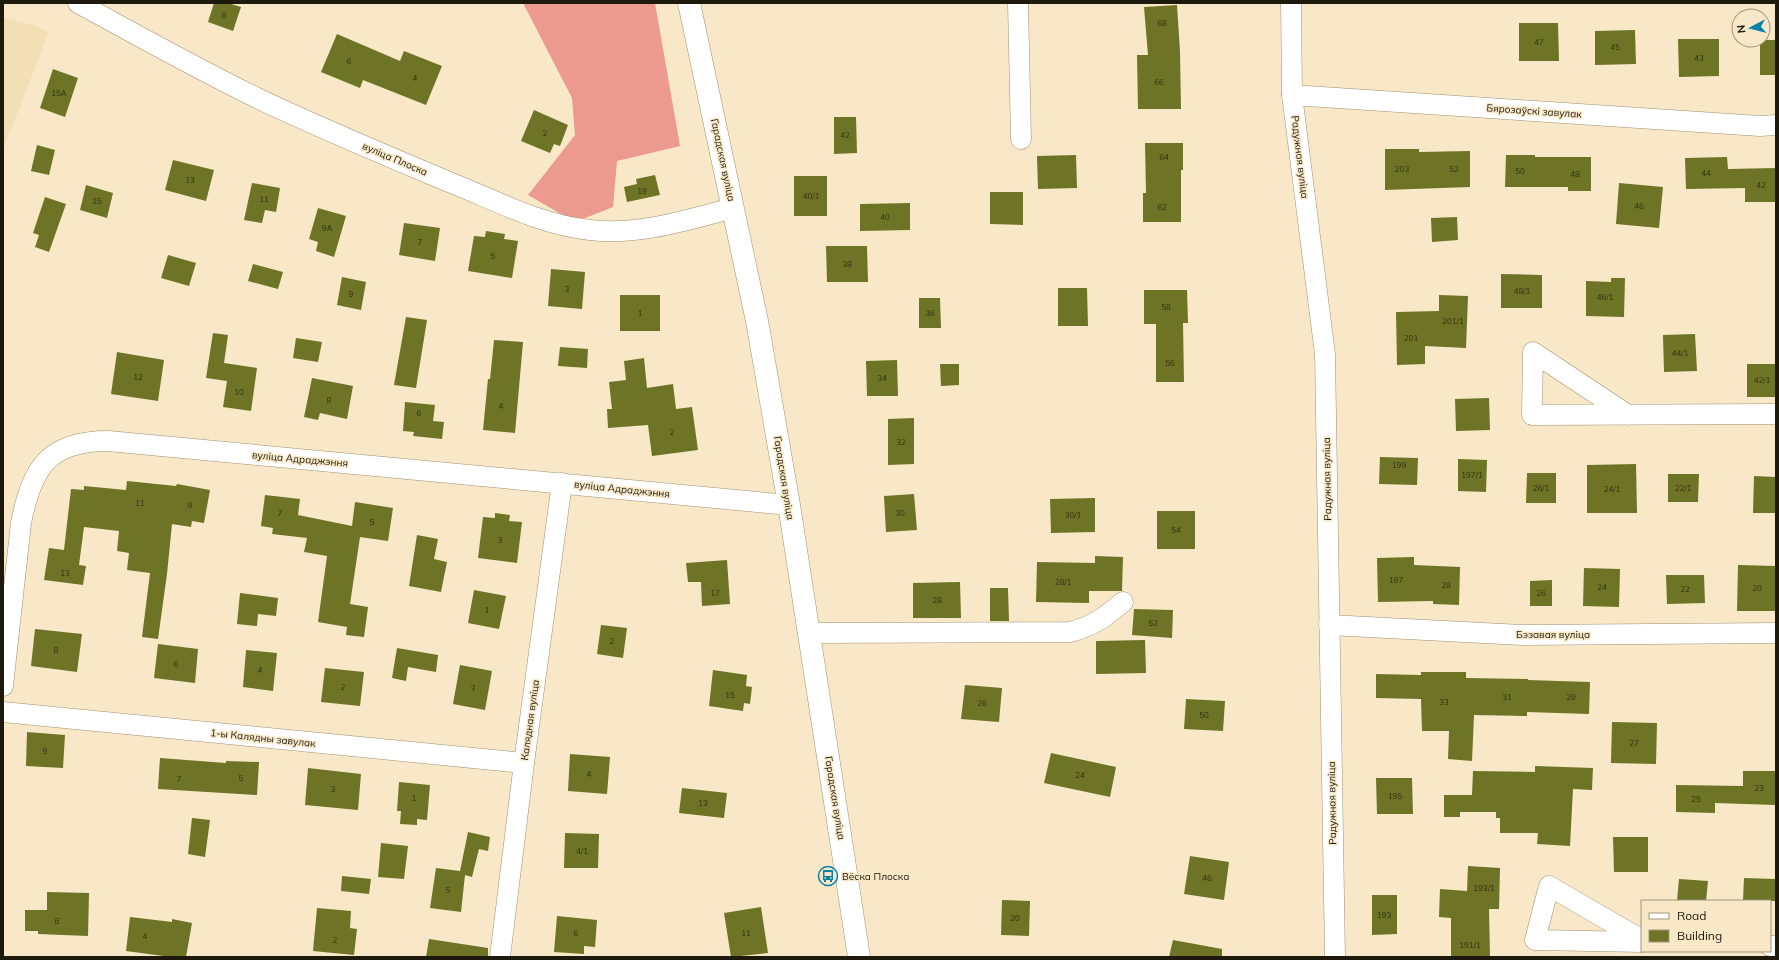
<svg xmlns="http://www.w3.org/2000/svg" width="1779" height="960" font-family="Mulish,sans-serif">
<rect width="100%" height="100%" fill="#f8e8c7"/>
<!-- built -->
<path fill="#f2dfb6" d="M3,17L36,26L49,32L3,150Z"/>
<!-- forest -->
<path fill="#ec9a8d" d="M523,3H655L680,146L617,161L613,207L575,222L528,195L575,135L572,98Z"/>
<!-- building -->
<g fill="#6d7425">
<path d="M214,3H228L241,7L233,31L208,22Z"/>
<path d="M1177,5L1180,52L1181,109H1138L1137,55H1148L1144,7Z"/>
<path d="M1519,23H1558L1559,61H1519Z"/>
<path d="M1635,30L1636,64L1595,65V31Z"/>
<path d="M337,34L400,61L404,51L442,66L426,105L363,80L360,88L321,72Z"/>
<path d="M1678,39H1719V76L1679,77Z"/>
<rect x="1760" y="40" width="16" height="35"/>
<path d="M53,69L78,78L65,117L40,108Z"/>
<path d="M534,110L568,125L560,146L554,144L550,153L521,141Z"/>
<path d="M834,117H856L857,153L834,154Z"/>
<path d="M1145,143H1183V170H1181V222H1143V193H1146Z"/>
<path d="M37,145L55,150L49,175L31,171Z"/>
<path d="M1385,149H1419V152L1470,151V187L1385,190Z"/>
<path d="M1076,155L1077,188L1038,189L1037,156Z"/>
<path d="M1506,155H1535V157H1591V191H1568V187H1505Z"/>
<path d="M1727,157L1728,169L1776,168V202H1745V188L1686,189L1685,158Z"/>
<path d="M173,160L214,170L206,201L165,190Z"/>
<path d="M655,175L660,195L627,202L624,187L637,184L636,179Z"/>
<rect x="794" y="176" width="33" height="40"/>
<path d="M252,183L280,188L276,212L265,210L262,223L244,220Z"/>
<path d="M1619,183L1663,187L1659,228L1616,224Z"/>
<path d="M86,185L113,193L107,218L80,210Z"/>
<path d="M990,192H1023V225L990,224Z"/>
<path d="M45,197L66,204L49,252L35,247L39,235L33,233Z"/>
<path d="M910,203V230L860,231V204Z"/>
<path d="M318,208L346,216L334,257L316,251L318,242L309,239Z"/>
<path d="M1457,217L1458,240L1432,242L1431,218Z"/>
<path d="M404,223L440,228L435,261L399,255Z"/>
<path d="M486,231L505,234L504,239L518,241L512,278L468,271L474,236L485,237Z"/>
<path d="M826,246H867L868,282H827Z"/>
<path d="M168,255L196,263L189,286L161,278Z"/>
<path d="M253,264L283,272L278,289L248,281Z"/>
<path d="M551,269L585,272L582,309L548,306Z"/>
<path d="M1501,274L1542,275V308H1501Z"/>
<path d="M342,277L366,282L361,310L337,305Z"/>
<path d="M1611,278H1625L1624,317L1586,316V281L1611,282Z"/>
<path d="M1058,288H1087L1088,326H1058Z"/>
<path d="M1144,290H1187L1188,323H1183L1184,382H1156V324H1144Z"/>
<rect x="620" y="295" width="40" height="36"/>
<path d="M1439,295L1468,296L1466,348L1425,346V364L1397,365L1396,312L1439,311Z"/>
<path d="M919,298H940L941,328H919Z"/>
<path d="M406,317L427,320L416,388L394,385Z"/>
<path d="M213,333L228,335L224,363L257,368L251,411L223,407L227,381L206,378Z"/>
<path d="M1695,334L1697,371L1664,372L1663,335Z"/>
<path d="M296,338L322,342L318,362L293,358Z"/>
<path d="M494,340L523,342L515,433L483,430L488,379H490Z"/>
<path d="M560,347L588,349L587,368L558,366Z"/>
<path d="M117,352L164,360L158,401L111,394Z"/>
<path d="M644,358L647,388L673,384L676,409L692,407L698,450L652,456L648,425L608,428L607,409H612L609,382L626,380L624,361Z"/>
<path d="M897,360L898,396H867L866,361Z"/>
<path d="M940,364H959V385L941,386Z"/>
<rect x="1747" y="364" width="29" height="33"/>
<path d="M312,378L353,386L347,419L320,413L318,420L304,417Z"/>
<path d="M1489,398L1490,430L1456,431L1455,399Z"/>
<path d="M405,402L435,405L433,421L444,422L442,439L413,436L414,432L403,431Z"/>
<path d="M914,418V464L888,465V419Z"/>
<path d="M1380,457L1418,458L1417,485L1379,484Z"/>
<path d="M1458,459L1487,460L1486,492L1458,491Z"/>
<path d="M1636,464L1637,513H1587V465Z"/>
<path d="M1527,473H1556V503H1526Z"/>
<path d="M1668,474H1699L1698,502H1668Z"/>
<path d="M1754,476L1776,477V513H1753Z"/>
<path d="M127,481L176,486L177,484L210,490L204,523L192,521L191,527L172,524L167,574L158,639L142,637L150,573L127,570L129,553L117,551L119,531L84,527L79,565L86,566L83,585L44,580L49,548L64,550L71,489L84,490V486L126,490Z"/>
<path d="M914,494L917,530L886,532L884,496Z"/>
<path d="M265,495L300,499L298,515L352,526L355,502L393,508L388,541L360,537L350,604L368,607L364,637L346,635L347,627L318,622L327,556L304,552L307,538L272,534L273,528L261,526Z"/>
<path d="M1095,498V532L1051,533L1050,499Z"/>
<rect x="1157" y="511" width="38" height="38"/>
<path d="M495,513L510,515L509,521L522,522L517,563L478,558L483,517L495,518Z"/>
<path d="M417,535L438,539L434,559L447,562L441,592L409,586Z"/>
<path d="M1095,556L1123,557L1122,591H1089V603L1036,602L1037,562L1095,563Z"/>
<path d="M1414,557V565L1460,567L1459,605L1433,604V601L1378,602L1377,558Z"/>
<path d="M727,560L730,604L702,606L701,582H688L686,563Z"/>
<path d="M1738,565L1776,566V611H1737Z"/>
<path d="M1584,568L1620,569L1619,607L1583,606Z"/>
<path d="M1666,575H1704L1705,603L1667,604Z"/>
<path d="M1552,580V606H1530V581Z"/>
<path d="M960,582L961,618H913V583Z"/>
<path d="M990,588H1008L1009,621H990Z"/>
<path d="M474,590L506,596L499,629L468,623Z"/>
<path d="M240,593L278,598L276,616L258,614L257,626L237,624Z"/>
<path d="M1134,609L1173,610L1172,638L1132,635Z"/>
<path d="M601,625L627,628L623,658L597,654Z"/>
<path d="M35,629L82,634L77,672L31,666Z"/>
<path d="M1145,640L1146,673L1096,674V641Z"/>
<path d="M158,644L198,649L195,683L154,678Z"/>
<path d="M397,648L438,655L436,672L408,667L406,681L392,678Z"/>
<path d="M246,650L277,653L273,691L243,687Z"/>
<path d="M460,665L492,671L485,710L453,704Z"/>
<path d="M325,668L364,672L360,706L321,702Z"/>
<path d="M713,670L747,675L746,686L752,687L750,704L744,703L743,711L709,706Z"/>
<path d="M1421,672H1466V678L1528,679V680L1590,682L1589,714L1527,712V716L1474,715L1472,761L1448,759L1449,731H1422L1421,699L1376,698V674L1421,675Z"/>
<path d="M965,685L1002,688L999,722L961,719Z"/>
<path d="M1186,699L1225,701L1223,731L1184,729Z"/>
<path d="M1612,722L1657,723L1656,764L1611,763Z"/>
<path d="M27,732L65,735L63,768L26,766Z"/>
<path d="M1051,753L1116,767L1110,797L1044,783Z"/>
<path d="M570,754L610,757L607,794L568,791Z"/>
<path d="M160,758L226,763V761L259,762L257,795L158,789Z"/>
<path d="M1535,766L1593,768L1592,790L1573,789L1570,846L1537,844L1538,833H1500V818H1496V812H1460V817H1444V795H1472L1473,771L1535,772Z"/>
<path d="M308,768L361,774L358,810L305,805Z"/>
<path d="M1743,771H1776V805L1715,803V813L1676,812V785L1743,786Z"/>
<path d="M1376,778H1412L1413,814H1377Z"/>
<path d="M399,782L430,785L427,820L417,819V825L400,824L401,811H397Z"/>
<path d="M682,788L727,793L724,818L679,813Z"/>
<path d="M192,818L210,820L205,857L188,854Z"/>
<path d="M468,832L490,837L488,851L479,849L472,877L465,875L461,912L430,908L436,868L460,871Z"/>
<path d="M565,833L599,834L598,868H564Z"/>
<path d="M1613,837H1648V872H1614Z"/>
<path d="M381,843L408,846L404,879L378,877Z"/>
<path d="M1190,856L1229,862L1224,900L1184,894Z"/>
<path d="M1468,866L1500,868L1499,909H1489L1490,957H1451V918L1439,917L1440,889L1467,891Z"/>
<path d="M342,876L371,879L369,894L341,891Z"/>
<path d="M1744,878L1776,879V901H1743Z"/>
<path d="M1679,879L1708,881L1706,901H1677Z"/>
<path d="M47,892L89,893L88,936L38,934V931H25V910H47Z"/>
<path d="M1372,895H1397V934L1372,935Z"/>
<path d="M1002,900L1030,901L1029,936L1001,935Z"/>
<path d="M761,907L768,953L731,957L724,913Z"/>
<path d="M317,908L351,911L350,928L357,929L354,955L313,951Z"/>
<path d="M557,916L597,920L595,947L584,946V954L554,952Z"/>
<path d="M130,917L172,922V919L192,923L186,957H171L126,951Z"/>
<path d="M429,939L488,948V957H426Z"/>
<path d="M1173,940L1222,949V957H1169Z"/>
</g>
<g fill="none" stroke-linecap="round" stroke-linejoin="round">
<!-- minor casing -->
<g stroke="#9f9071" stroke-width="21">
<g id="minor">
<path d="M78,3C137,35 196,68 257,98C320,128 385,155 449,182C495,200 540,225 590,230C638,236 687,220 733,208"/>
<path d="M1018,3L1021,139"/>
<path d="M1291,3L1292,95L1325,354L1335,957"/>
<path d="M1292,95L1760,126L1776,125"/>
<path d="M1628,415L1533,352L1532,415L1776,414"/>
<path d="M1329,625L1522,635L1776,633"/>
<path d="M809,633L1070,632C1094,626 1105,617 1123,602"/>
<path d="M3,686L21,523C32,468 48,441 108,441L789,505"/>
<path d="M3,712L524,763"/>
<path d="M1642,940L1549,886L1535,940L1642,942"/>
<path d="M1770,946H1776"/>
<path d="M500,957L524,763L562,483"/>
</g>
</g>
<!-- major casing -->
<g stroke="#9f9071" stroke-width="23">
<path id="major" d="M689,3L757,321L789,505L859,957"/>
</g>
<!-- minor -->
<use href="#minor" stroke="#fff" stroke-width="20"/>
<!-- major -->
<use href="#major" stroke="#fff" stroke-width="22"/>
</g>
<!-- icons -->
<defs>
<g id="bus-ring" transform="scale(1)"><circle r="9.5" fill="#f8e8c7" stroke="#0882a8" stroke-width="1.5"/><path d="M-5-6H5V4H4V6H2V4H-2V6H-4V4H-5ZM-3.5-4V0h7V-4ZM-3.5 1.2v1.5H-2V1.2ZM2 1.2v1.5H3.5V1.2Z" fill="#0882a8"/></g>
</defs>
<g fill-rule="evenodd">
<use href="#bus-ring" x="828" y="876"/>
</g>
<g text-anchor="middle" dominant-baseline="central" stroke-width="3" stroke-linejoin="round" paint-order="stroke">
<!-- number labels -->
<g font-size="8" fill="#323013">
<text x="224" y="15">8</text>
<text x="1162" y="23">68</text>
<text x="1539" y="42">47</text>
<text x="1615" y="47">45</text>
<text x="1699" y="58">43</text>
<text x="349" y="61">6</text>
<text x="415" y="78">4</text>
<text x="1159" y="82">66</text>
<text x="59" y="93">15А</text>
<text x="545" y="133">2</text>
<text x="845" y="135">42</text>
<text x="1164" y="157">64</text>
<text x="1402" y="169">203</text>
<text x="1454" y="169">52</text>
<text x="1520" y="171">50</text>
<text x="1706" y="173">44</text>
<text x="1575" y="174">48</text>
<text x="190" y="180">13</text>
<text x="1761" y="185">42</text>
<text x="642" y="191">19</text>
<text x="811" y="196">40/1</text>
<text x="264" y="199">11</text>
<text x="97" y="201">15</text>
<text x="1639" y="206">46</text>
<text x="1162" y="207">62</text>
<text x="885" y="217">40</text>
<text x="327" y="228">9А</text>
<text x="420" y="242">7</text>
<text x="493" y="256">5</text>
<text x="847" y="264">38</text>
<text x="567" y="289">3</text>
<text x="1522" y="291">48/1</text>
<text x="351" y="294">9</text>
<text x="1605" y="297">46/1</text>
<text x="1166" y="307">58</text>
<text x="640" y="313">1</text>
<text x="930" y="313">36</text>
<text x="1453" y="321">201/1</text>
<text x="1411" y="338">201</text>
<text x="1680" y="353">44/1</text>
<text x="1170" y="363">56</text>
<text x="138" y="377">12</text>
<text x="882" y="378">34</text>
<text x="1762" y="380">42/1</text>
<text x="239" y="392">10</text>
<text x="329" y="400">8</text>
<text x="501" y="406">4</text>
<text x="419" y="413">6</text>
<text x="672" y="432">2</text>
<text x="901" y="442">32</text>
<text x="1399" y="465">199</text>
<text x="1472" y="475">197/1</text>
<text x="1541" y="488">26/1</text>
<text x="1683" y="488">22/1</text>
<text x="1612" y="489">24/1</text>
<text x="140" y="503">11</text>
<text x="190" y="505">9</text>
<text x="280" y="513">7</text>
<text x="900" y="513">30</text>
<text x="1073" y="515">30/1</text>
<text x="372" y="522">5</text>
<text x="1176" y="530">54</text>
<text x="500" y="540">3</text>
<text x="65" y="573">13</text>
<text x="1396" y="580">197</text>
<text x="1063" y="582">28/1</text>
<text x="1446" y="585">28</text>
<text x="1602" y="587">24</text>
<text x="1757" y="588">20</text>
<text x="1685" y="589">22</text>
<text x="715" y="593">17</text>
<text x="1541" y="593">26</text>
<text x="937" y="600">28</text>
<text x="487" y="610">1</text>
<text x="1153" y="623">52</text>
<text x="612" y="641">2</text>
<text x="56" y="650">8</text>
<text x="176" y="664">6</text>
<text x="260" y="670">4</text>
<text x="343" y="687">2</text>
<text x="473" y="688">3</text>
<text x="730" y="695">15</text>
<text x="1507" y="697">31</text>
<text x="1571" y="697">29</text>
<text x="1444" y="702">33</text>
<text x="982" y="703">26</text>
<text x="1204" y="715">50</text>
<text x="1634" y="743">27</text>
<text x="45" y="751">9</text>
<text x="589" y="774">4</text>
<text x="1080" y="775">24</text>
<text x="241" y="778">5</text>
<text x="179" y="779">7</text>
<text x="1759" y="788">23</text>
<text x="333" y="789">3</text>
<text x="1395" y="796">195</text>
<text x="414" y="798">1</text>
<text x="1696" y="799">25</text>
<text x="703" y="803">13</text>
<text x="582" y="851">4/1</text>
<text x="1207" y="878">46</text>
<text x="1484" y="888">193/1</text>
<text x="448" y="890">5</text>
<text x="1384" y="915">193</text>
<text x="1015" y="918">20</text>
<text x="57" y="921">6</text>
<text x="576" y="933">6</text>
<text x="746" y="933">11</text>
<text x="145" y="936">4</text>
<text x="335" y="940">2</text>
<text x="1470" y="945">191/1</text>
</g>
<!-- street labels -->
<g font-size="10" fill="#1e190d" stroke="#f8e8c7">
<text transform="translate(1534 111) rotate(4)">Бярозаўскі завулак</text>
<text transform="translate(1300 157) rotate(83)">Радужная вуліца</text>
<text transform="translate(395 159) rotate(23)">вуліца Плоска</text>
<text transform="translate(723 160) rotate(78)">Гарадская вуліца</text>
<text transform="translate(300 459) rotate(5)">вуліца Адраджэння</text>
<text transform="translate(784 478) rotate(81)">Гарадская вуліца</text>
<text transform="translate(1327 479) rotate(-91)">Радужная вуліца</text>
<text transform="translate(622 489) rotate(6)">вуліца Адраджэння</text>
<text x="1553" y="634">Бэзавая вуліца</text>
<text transform="translate(530 720) rotate(-82)">Калядная вуліца</text>
<text transform="translate(263 738) rotate(6)">1-ы Калядны завулак</text>
<text transform="translate(835 798) rotate(81)">Гарадская вуліца</text>
<text transform="translate(1332 803) rotate(-91)">Радужная вуліца</text>
</g>
<!-- poi labels -->
<g font-size="10" fill="#1e190d" stroke="#f8e8c7" text-anchor="start">
<text x="842" y="876">Вёска Плоска</text>
</g>
</g>
<!-- border -->
<rect width="1779" height="960" fill="none" stroke="#1e190d" stroke-width="8"/>
<!-- legend -->
<rect x="1641" y="900" width="130" height="52" fill="#f8e8c7" stroke="#a1957d"/>
<rect x="1649" y="913" width="20" height="6" fill="#ffffff" stroke="#a1957d"/>
<text x="1677" y="920" font-size="12" fill="#1e190d">Road</text>
<rect x="1649" y="930" width="20" height="12" fill="#6d7425" stroke="#a1957d"/>
<text x="1677" y="940" font-size="12" fill="#1e190d">Building</text>
<!-- north arrow -->
<g transform="translate(1751 28) rotate(263)"><circle r="19" fill="#f8e8c7" stroke="#a1957d"/>
<path d="M0-3L7 15L0 10L-7 15Z" fill="#0882a8"/>
<text y="-6" font-size="11" font-weight="bold" text-anchor="middle" fill="#1e190d">N</text>
</g>
</svg>
